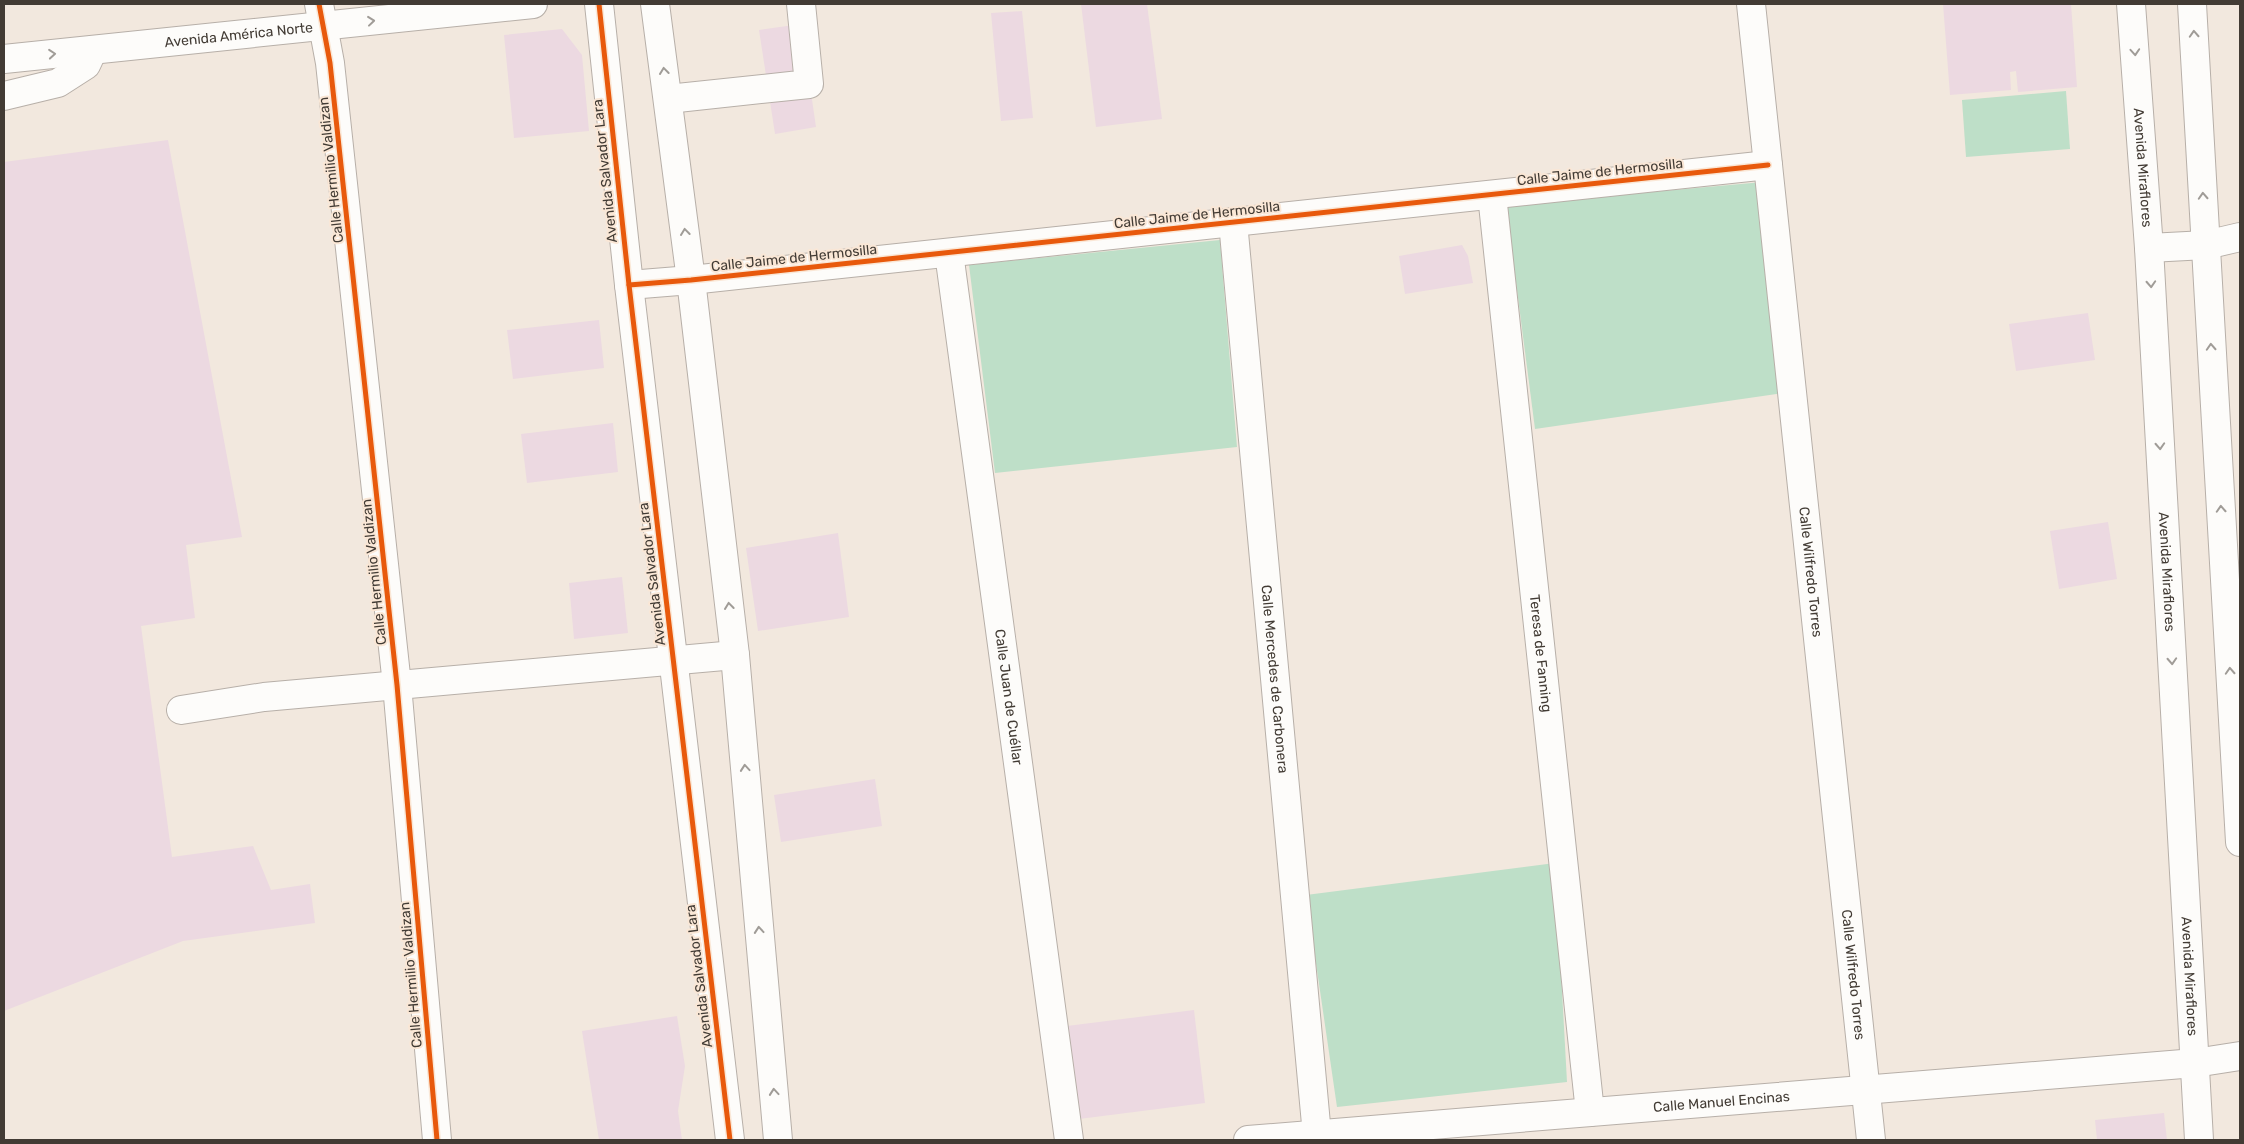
<svg xmlns="http://www.w3.org/2000/svg" width="2244" height="1144" font-family="Rubik,sans-serif">
<rect width="100%" height="100%" fill="#f2e8de"/>
<!-- green -->
<g fill="#bedfc8">
<path d="M2066,91L2070,149L1966,157L1962,100Z"/>
<path d="M1774,181L1791,392L1535,429L1506,205Z"/>
<path d="M1220,240L1237,447L995,473L969,265Z"/>
<path d="M1555,863L1567,1082L1337,1107L1306,895Z"/>
</g>
<!-- building -->
<g fill="#ecd9e1">
<path d="M1081,4H1147L1162,119L1096,127Z"/>
<path d="M1943,4H2071L2077,87L2018,92L2016,71L2010,72L2011,90L1950,95Z"/>
<path d="M1022,11L1033,118L1001,121L991,13Z"/>
<path d="M801,24L816,127L775,134L759,30Z"/>
<path d="M562,29L582,55L589,131L514,138L504,35Z"/>
<path d="M168,140L242,537L186,545L195,618L141,626L172,857L253,846L271,890L310,884L315,923L183,941L4,1011V162Z"/>
<path d="M1462,245L1468,256L1473,283L1405,294L1399,256Z"/>
<path d="M2088,313L2095,360L2016,371L2009,324Z"/>
<path d="M599,320L604,368L513,379L507,330Z"/>
<path d="M613,423L618,472L527,483L521,434Z"/>
<path d="M2108,522L2117,579L2059,589L2050,531Z"/>
<path d="M838,533L849,617L758,631L746,548Z"/>
<path d="M622,577L628,633L574,639L569,583Z"/>
<path d="M875,779L882,826L781,842L774,795Z"/>
<path d="M1194,1010L1205,1103L1079,1119L1067,1026Z"/>
<path d="M677,1016L685,1066L678,1111L682,1140H599L582,1031Z"/>
<path d="M2164,1113L2167,1140H2097L2095,1120Z"/>
</g>
<g fill="none" stroke-linecap="round" stroke-linejoin="round">
<!-- minor casing -->
<g stroke="#b7afa8" stroke-width="30">
<g id="minor">
<path d="M319,4L330,63L397,685L437,1140"/>
<path d="M599,4L629,285L730,1140"/>
<path d="M655,4L691,280L735,655L778,1140"/>
<path id="s1" d="M1751,4L1871,1140"/>
<path d="M4,96L58,83L86,65L93,50"/>
<path d="M668,99L809,84L801,4"/>
<path id="s2" d="M1492,195L1590,1112"/>
<path id="s3" d="M1233,222L1317,1135"/>
<path d="M2149,248L2206,245L2240,237"/>
<path id="s4" d="M949,253L1069,1140"/>
<path d="M629,285L691,280L1768,165"/>
<path d="M181,710L264,697L735,655"/>
<path id="s5" d="M1248,1140L2195,1063L2240,1056"/>
</g>
</g>
<!-- major casing -->
<g stroke="#b7afa8" stroke-width="30">
<g id="major">
<path id="s6" d="M2131,4L2149,248L2199,1140"/>
<path d="M2192,4L2240,842"/>
<path id="s7" d="M4,59L533,4"/>
</g>
</g>
<!-- minor -->
<use href="#minor" stroke="#fdfcfa" stroke-width="28"/>
<!-- major -->
<use href="#major" stroke="#fdfcfa" stroke-width="28"/>
<!-- cycleway casing -->
<g stroke="#fae7d6" stroke-width="8">
<g id="cycleway">
<path d="M319,4L330,63L397,685L437,1140"/>
<path d="M599,4L629,285L730,1140"/>
<path d="M629,285L691,280L1768,165"/>
</g>
</g>
<!-- cycleway -->
<use href="#cycleway" stroke="#e8590c" stroke-width="5"/>
</g>
<!-- one-way arrows -->
<defs><path id="oneway-chevron" d="M-2-3.5L2.5 0L-2 3.5" fill="none" stroke-width="1.6" stroke-linecap="round" stroke-linejoin="round" transform="scale(1.25)"/></defs>
<g stroke="#a09c97">
<use href="#oneway-chevron" transform="translate(371 21) rotate(-6)"/>
<use href="#oneway-chevron" transform="translate(2194 34) rotate(-93)"/>
<use href="#oneway-chevron" transform="translate(2135 52) rotate(86)"/>
<use href="#oneway-chevron" transform="translate(52 54) rotate(-5)"/>
<use href="#oneway-chevron" transform="translate(664 71) rotate(-97)"/>
<use href="#oneway-chevron" transform="translate(2203 196) rotate(-93)"/>
<use href="#oneway-chevron" transform="translate(685 232) rotate(-97)"/>
<use href="#oneway-chevron" transform="translate(2151 284) rotate(87)"/>
<use href="#oneway-chevron" transform="translate(2211 347) rotate(-93)"/>
<use href="#oneway-chevron" transform="translate(2160 446) rotate(87)"/>
<use href="#oneway-chevron" transform="translate(2221 509) rotate(-93)"/>
<use href="#oneway-chevron" transform="translate(729 606) rotate(-97)"/>
<use href="#oneway-chevron" transform="translate(2172 661) rotate(87)"/>
<use href="#oneway-chevron" transform="translate(2230 671) rotate(-93)"/>
<use href="#oneway-chevron" transform="translate(745 768) rotate(-95)"/>
<use href="#oneway-chevron" transform="translate(759 930) rotate(-95)"/>
<use href="#oneway-chevron" transform="translate(774 1092) rotate(-95)"/>
</g>
<g text-anchor="middle" dominant-baseline="central" stroke-width="4" stroke-linejoin="round" paint-order="stroke">
<!-- street labels -->
<g font-size="14" fill="#423b34" stroke="#fae7d6">
<text stroke="none"><textPath href="#s7" startOffset="236">Avenida América Norte</textPath></text>
<text stroke="none"><textPath href="#s6" startOffset="164">Avenida Miraflores</textPath></text>
<text transform="translate(331 170) rotate(-96)">Calle Hermilio Valdizan</text>
<text transform="translate(605 171) rotate(-96)">Avenida Salvador Lara</text>
<text transform="translate(1600 172) rotate(-6)">Calle Jaime de Hermosilla</text>
<text transform="translate(1197 215) rotate(-6)">Calle Jaime de Hermosilla</text>
<text transform="translate(794 258) rotate(-6)">Calle Jaime de Hermosilla</text>
<text transform="translate(374 572) rotate(-96)">Calle Hermilio Valdizan</text>
<text stroke="none"><textPath href="#s1" startOffset="571">Calle Wilfredo Torres</textPath></text>
<text stroke="none"><textPath href="#s6" startOffset="569">Avenida Miraflores</textPath></text>
<text transform="translate(652 574) rotate(-97)">Avenida Salvador Lara</text>
<text stroke="none"><textPath href="#s2" startOffset="461">Teresa de Fanning</textPath></text>
<text stroke="none"><textPath href="#s3" startOffset="459">Calle Mercedes de Carbonera</textPath></text>
<text stroke="none"><textPath href="#s4" startOffset="448">Calle Juan de Cuéllar</textPath></text>
<text transform="translate(411 975) rotate(-95)">Calle Hermilio Valdizan</text>
<text stroke="none"><textPath href="#s1" startOffset="976">Calle Wilfredo Torres</textPath></text>
<text transform="translate(699 976) rotate(-97)">Avenida Salvador Lara</text>
<text stroke="none"><textPath href="#s6" startOffset="974">Avenida Miraflores</textPath></text>
<text stroke="none"><textPath href="#s5" startOffset="475">Calle Manuel Encinas</textPath></text>
</g>
</g>
<!-- border -->
<rect width="2244" height="1144" fill="none" stroke="#423b34" stroke-width="10"/>
</svg>
